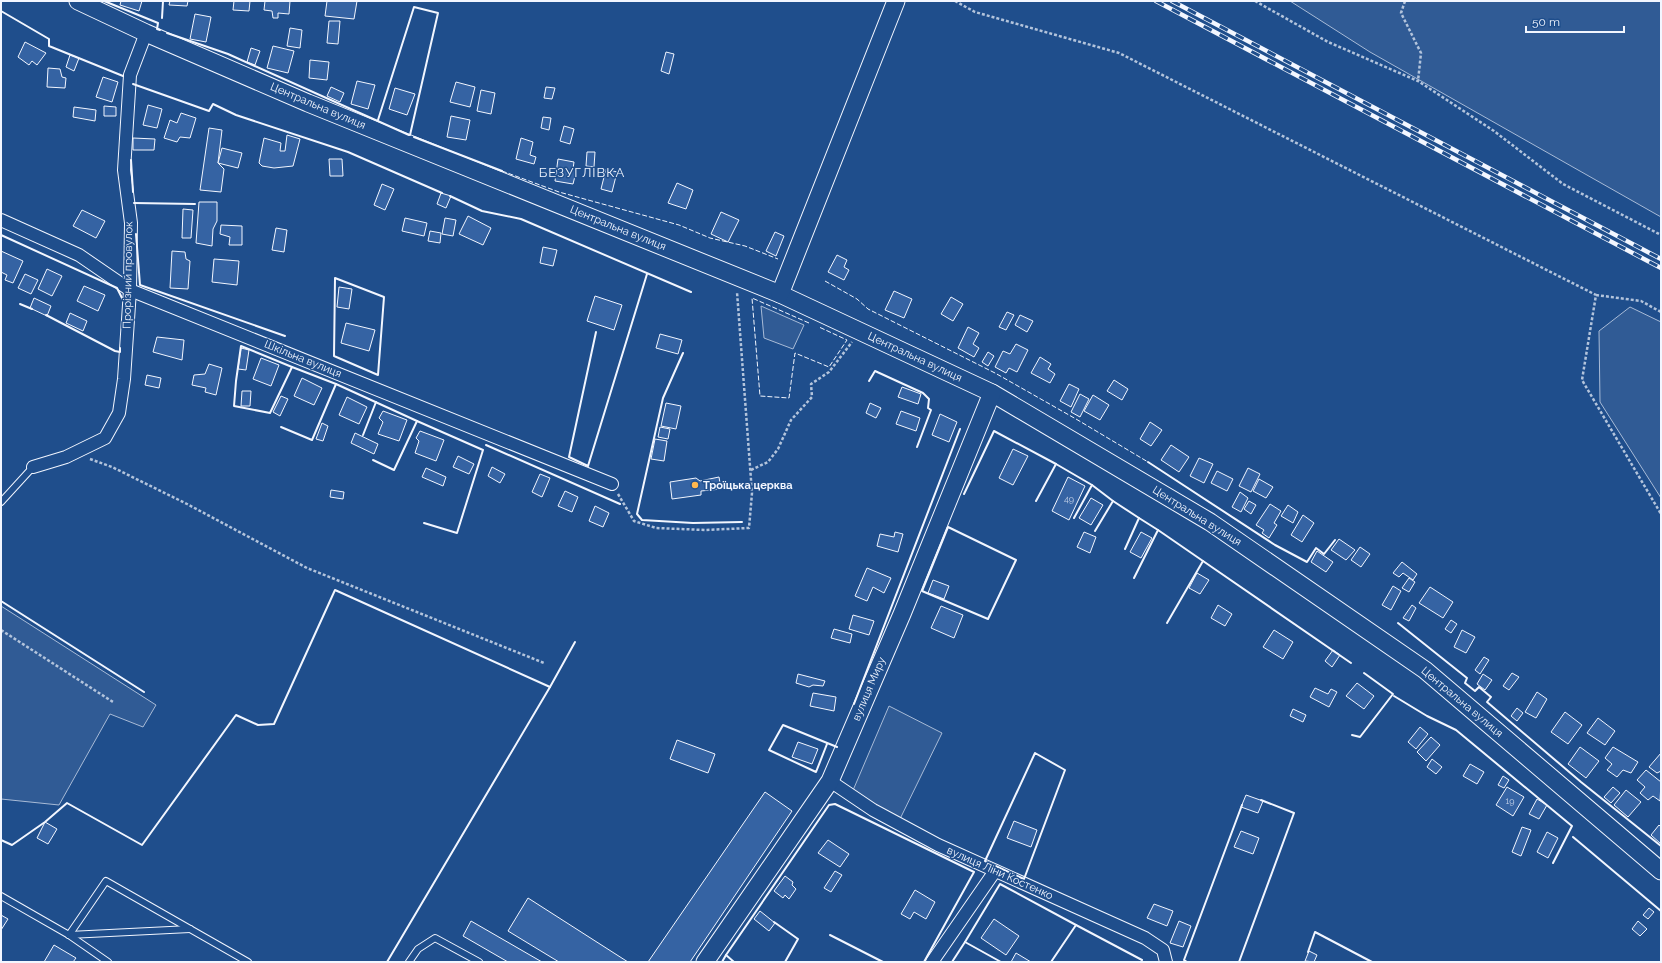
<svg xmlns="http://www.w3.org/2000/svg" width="1662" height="963" font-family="Raleway,sans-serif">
<rect width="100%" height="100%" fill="#1f4e8c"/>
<!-- built -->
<g fill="#305b95" stroke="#a8bbd7">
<path d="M1290,1H1661V217L1370,52Z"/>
<path d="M761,306L804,325L793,349L764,338Z"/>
<path d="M1630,307L1661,322V498L1600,402L1599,331Z"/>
<path d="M1,606L156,705L143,727L110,714L59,805L1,799Z"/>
<path d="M889,706L942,733L898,823L851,795Z"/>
</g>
<!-- building -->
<g fill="#3563a3" stroke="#f2f6ff">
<path d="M121,1H142L139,11L120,5Z"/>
<path d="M170,1H188L187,6L169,5Z"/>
<path d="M234,1H250L249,11L233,10Z"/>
<path d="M265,1H290L289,14L278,13V18H273L272,11L264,10Z"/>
<path d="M327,1H357L354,19L325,16Z"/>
<path d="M195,14L211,17L206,42L190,39Z"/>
<path d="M329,21H340L338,44L327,43Z"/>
<path d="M290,28L302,30L300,48L287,46Z"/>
<path d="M25,42L46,53L37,65L32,61L29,65L18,57Z"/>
<path d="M273,46L294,51L288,73L267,68Z"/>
<path d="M251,48L260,51L255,65L247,62Z"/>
<path d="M666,52L674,54L669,74L661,71Z"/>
<path d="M70,55L79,58L74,71L66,67Z"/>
<path d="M310,60L329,62L327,80L309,78Z"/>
<path d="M48,68L60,69L62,77L66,78L65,88L47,87Z"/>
<path d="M103,77L118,82L112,102L96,97Z"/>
<path d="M357,81L375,85L368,109L351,104Z"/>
<path d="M456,82L475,87L470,107L450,102Z"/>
<path d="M331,87L344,93L340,102L327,96Z"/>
<path d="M546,87L555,88L552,99L544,98Z"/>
<path d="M395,88L415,94L407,115L389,109Z"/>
<path d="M481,90L495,93L491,114L477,111Z"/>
<path d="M148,105L162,109L157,128L143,125Z"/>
<path d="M104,106L116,107V116H104Z"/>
<path d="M74,107L96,110L95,121L73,117Z"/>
<path d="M181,113L196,118L190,138L180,137L177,142L164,138L170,120L177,123Z"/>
<path d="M451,116L470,120L466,140L447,137Z"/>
<path d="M543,117L551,118L549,130L541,128Z"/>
<path d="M564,126L574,129L570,144L560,141Z"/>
<path d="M209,128L222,130L218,163L224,169L221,192L200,190Z"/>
<path d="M287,135L300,139L293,166L274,168L262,166L259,163L264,138L281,143L280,151H285Z"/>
<path d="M133,138L155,139L154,150H133Z"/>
<path d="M521,138L533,142L530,155L536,157L534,164L516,159Z"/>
<path d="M222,148L242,153L238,168L218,163Z"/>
<path d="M587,152H595L594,167L586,166Z"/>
<path d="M329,159H342L343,176H330Z"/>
<path d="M558,159L574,162L573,169L576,172L573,184L555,181Z"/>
<path d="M606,169L617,172L612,192L601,189Z"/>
<path d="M677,183L693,190L686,209L668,203Z"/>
<path d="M382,184L394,189L385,210L374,205Z"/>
<path d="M441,193L451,196L446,208L437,204Z"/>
<path d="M199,202H217V221L213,229L212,246L196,243Z"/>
<path d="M183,209L193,210L191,238H182Z"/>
<path d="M82,210L105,221L96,238L73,226Z"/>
<path d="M721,212L739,220L728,242L711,234Z"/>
<path d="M468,216L491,228L483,245L459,234Z"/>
<path d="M405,218L427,223L424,236L402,231Z"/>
<path d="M445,218L456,220L453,236L442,234Z"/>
<path d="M221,225L242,226V245H229L230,237L220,234Z"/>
<path d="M276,228L287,230L284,252L272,250Z"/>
<path d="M430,231L441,233L440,243L428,241Z"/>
<path d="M775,232L784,236L776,256L766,251Z"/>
<path d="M543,247L557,250L553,266L540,263Z"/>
<path d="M1,251L23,261L13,283L5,280L7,275L1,272Z"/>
<path d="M172,251L185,252L186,259L190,261L188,289L170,288Z"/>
<path d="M837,255L847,260L844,267L849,270L844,280L828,272Z"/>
<path d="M214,259L239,261L237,285L212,282Z"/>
<path d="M47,269L62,276L52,296L38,289Z"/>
<path d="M25,274L38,280L31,294L18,288Z"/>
<path d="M84,286L105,295L98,311L77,301Z"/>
<path d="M339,287L352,289L349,309L337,307Z"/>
<path d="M894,291L912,299L904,318L885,310Z"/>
<path d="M595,296L622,305L614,330L587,321Z"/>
<path d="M951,297L963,304L953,321L941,314Z"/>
<path d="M34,298L51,306L47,316L30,308Z"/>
<path d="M1007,312L1014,315L1006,330L999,327Z"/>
<path d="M70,313L87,321L83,331L66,323Z"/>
<path d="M1020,315L1033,321L1027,332L1015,325Z"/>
<path d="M346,323L375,330L369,351L341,343Z"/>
<path d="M968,327L979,333L973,344L979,348L974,357L958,348Z"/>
<path d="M660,334L682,340L678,354L656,348Z"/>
<path d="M157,337L184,340L182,360L153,352Z"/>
<path d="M1016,344L1028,350L1017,372L1009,368L1006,373L995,367L1003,351L1010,354Z"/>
<path d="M241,348L249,350L246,370L238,369Z"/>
<path d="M988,352L994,356L988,366L982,362Z"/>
<path d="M1040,357L1051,364L1048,369L1055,374L1050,383L1031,373Z"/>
<path d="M261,358L279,365L271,386L253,379Z"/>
<path d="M209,364L222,368L216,395L205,392L206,388L192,385L194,375L205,374Z"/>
<path d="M147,375L161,378L159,388L145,385Z"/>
<path d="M302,378L322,388L314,405L294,396Z"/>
<path d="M1114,380L1128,389L1122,400L1107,391Z"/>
<path d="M1069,384L1079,389L1071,407L1060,401Z"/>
<path d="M902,387L921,394L918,404L898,397Z"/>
<path d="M242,391H251L250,406H241Z"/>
<path d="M1080,394L1089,399L1080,417L1071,412Z"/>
<path d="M1093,395L1109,405L1100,420L1084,411Z"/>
<path d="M281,396L288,399L280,416L273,412Z"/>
<path d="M347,397L367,407L359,424L339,415Z"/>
<path d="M666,403L681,406L676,429L661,426Z"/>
<path d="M870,403L881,408L876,418L866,413Z"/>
<path d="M383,411L407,420L399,441L378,434L383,422L379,418Z"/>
<path d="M901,411L920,418L916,431L896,424Z"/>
<path d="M940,414L957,422L949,442L932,435Z"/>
<path d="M1150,422L1162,430L1151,446L1140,439Z"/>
<path d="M322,423L328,426L323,441L316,439Z"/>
<path d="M660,427L670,429L668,439L658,437Z"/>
<path d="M420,431L444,440L436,461L415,453L419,441L416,438Z"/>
<path d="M355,433L378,444L374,454L351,443Z"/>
<path d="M655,439L667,441L664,461L651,459Z"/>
<path d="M1171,445L1189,457L1179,472L1161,460Z"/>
<path d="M1013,449L1028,456L1013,485L999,478Z"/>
<path d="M458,456L474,464L469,474L453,467Z"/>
<path d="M1199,458L1213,464L1204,483L1190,476Z"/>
<path d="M492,467L505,474L500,483L488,476Z"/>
<path d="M426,468L446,477L443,486L422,477Z"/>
<path d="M1248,468L1260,474L1251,492L1239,486Z"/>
<path d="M1217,471L1233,479L1227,491L1211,483Z"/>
<path d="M540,474L550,478L542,497L532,492Z"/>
<path d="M719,477L721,489L701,491V495L672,499L670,482L696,478L700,481Z"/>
<path d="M1068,477L1085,486L1069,520L1052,511Z"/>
<path d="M1259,479L1273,487L1266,498L1253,491Z"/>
<path d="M331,490L344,492L343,499L330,497Z"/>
<path d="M565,491L578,497L572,512L558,506Z"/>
<path d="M1240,492L1248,498L1241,512L1232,507Z"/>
<path d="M1091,498L1103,505L1091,525L1079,518Z"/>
<path d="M1249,501L1256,505L1251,514L1244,509Z"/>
<path d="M1270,504L1281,511L1274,523L1277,525L1269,538L1262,533L1264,530L1256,525Z"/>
<path d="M1288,505L1298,512L1293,523L1281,516Z"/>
<path d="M595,506L609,513L603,527L589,521Z"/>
<path d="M1303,515L1314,523L1302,542L1291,535Z"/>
<path d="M895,532L903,534L898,552L877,546L880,534L894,537Z"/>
<path d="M1084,532L1096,537L1090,553L1077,547Z"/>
<path d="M1141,532L1152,538L1141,558L1130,552Z"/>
<path d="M1339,539L1355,550L1346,560L1331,550Z"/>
<path d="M1360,547L1370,554L1361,567L1351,560Z"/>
<path d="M1317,551L1333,562L1326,572L1311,562Z"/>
<path d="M1402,562L1417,574L1413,580L1403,573L1399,577L1393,573Z"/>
<path d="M867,568L891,578L884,593L873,587L867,601L855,596Z"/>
<path d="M1197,573L1209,580L1200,594L1189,588Z"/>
<path d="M1409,578L1415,582L1409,592L1402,588Z"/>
<path d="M933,580L949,586L944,599L928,593Z"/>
<path d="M1393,586L1401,591L1391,610L1382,605Z"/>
<path d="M1430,587L1453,602L1443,618L1419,603Z"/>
<path d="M1218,605L1232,614L1225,626L1211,618Z"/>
<path d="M1412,605L1416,608L1409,621L1403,618Z"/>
<path d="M941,606L963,615L954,638L931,628Z"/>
<path d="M853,615L874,621L869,635L849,629Z"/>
<path d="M1451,620L1457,624L1451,633L1445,629Z"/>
<path d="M834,629L852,634L850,643L831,638Z"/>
<path d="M1274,630L1293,642L1283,659L1263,647Z"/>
<path d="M1462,630L1475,637L1466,653L1454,647Z"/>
<path d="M1333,650L1340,655L1332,667L1325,661Z"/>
<path d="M1484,657L1489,660L1480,674L1475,670Z"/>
<path d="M1512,673L1519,677L1509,690L1503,686Z"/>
<path d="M798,674L825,681L823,686L813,685L809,687L796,683Z"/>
<path d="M1483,674L1492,680L1485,690L1477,684Z"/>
<path d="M1357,683L1374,696L1364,709L1346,696Z"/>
<path d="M1315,688L1328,694L1331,689L1337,692L1329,707L1310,697Z"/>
<path d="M1537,692L1547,699L1536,718L1525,712Z"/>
<path d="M813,693L836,697L834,711L810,706Z"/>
<path d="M1517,708L1523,713L1517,721L1511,716Z"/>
<path d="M1293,709L1306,715L1303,722L1290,716Z"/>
<path d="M1565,712L1582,725L1568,744L1551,732Z"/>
<path d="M1598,718L1615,731L1605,745L1587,733Z"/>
<path d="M1420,727L1428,734L1416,749L1408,742Z"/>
<path d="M1431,737L1440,745L1426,761L1417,752Z"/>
<path d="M677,740L715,754L708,773L670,759Z"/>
<path d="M798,742L818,749L812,764L792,757Z"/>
<path d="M1580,747L1599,761L1586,778L1568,764Z"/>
<path d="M1613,747L1638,762L1631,773L1623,770L1617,777L1607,770L1612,764L1605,758Z"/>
<path d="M1661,753V771L1657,773L1649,767Z"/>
<path d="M1432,759L1442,767L1436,774L1427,767Z"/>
<path d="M1470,764L1484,772L1477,784L1463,776Z"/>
<path d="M1646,770L1661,782L1660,801L1653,796L1648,800L1640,793L1645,787L1637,780Z"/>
<path d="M1503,776L1509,780L1504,788L1498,785Z"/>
<path d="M1507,787L1524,797L1513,816L1496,805Z"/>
<path d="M1613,787L1620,793L1611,803L1604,797Z"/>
<path d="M1626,790L1641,802L1628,817L1614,805Z"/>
<path d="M765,792L792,811L690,962H648Z"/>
<path d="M1246,795L1263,801L1258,813L1241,807Z"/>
<path d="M1537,799L1547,805L1539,819L1529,814Z"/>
<path d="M1014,821L1037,830L1031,847L1007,838Z"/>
<path d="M45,822L57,829L48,844L37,838Z"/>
<path d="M1659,825L1661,827V844L1651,835Z"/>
<path d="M1522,827L1531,830L1521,856L1512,852Z"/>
<path d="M1241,831L1259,838L1253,854L1234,847Z"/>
<path d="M1547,832L1558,838L1548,858L1537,852Z"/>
<path d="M828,840L849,854L840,867L818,853Z"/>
<path d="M835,871L842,875L831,892L824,888Z"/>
<path d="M785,876L793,882L792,885L796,889L789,899L785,895L783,898L774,891Z"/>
<path d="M915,890L935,902L926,919L914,912L910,919L901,914Z"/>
<path d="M528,898L628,962H559L508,931Z"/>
<path d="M1154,904L1173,911L1167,926L1147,918Z"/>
<path d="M1649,908L1654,912L1648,919L1643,915Z"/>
<path d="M760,911L775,923L769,931L754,919Z"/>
<path d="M1,915L8,919L1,930Z"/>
<path d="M994,919L1019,936L1006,955L981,938Z"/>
<path d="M471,921L542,962H508L463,936Z"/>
<path d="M1179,921L1191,926L1183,947L1170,943Z"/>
<path d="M1638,921L1647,929L1640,936L1632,929Z"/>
<path d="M54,945L76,958L73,962H44Z"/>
<path d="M1309,951L1317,955L1314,962L1305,961Z"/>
<path d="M1016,953L1031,962H1011Z"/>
</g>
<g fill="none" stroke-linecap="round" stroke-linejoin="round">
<!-- lane casing -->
<g stroke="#f2f6ff" stroke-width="8">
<g id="lane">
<path d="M1,502L33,467"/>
<path d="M1,896L69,935L106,881L248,962"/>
<path d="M69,935L190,929"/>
<path d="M69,935L108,962"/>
<path d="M409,962L418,949L435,938L479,962"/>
</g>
</g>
<!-- street casing -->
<g stroke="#f2f6ff" stroke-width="14">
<g id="street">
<path d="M1,220L79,255L130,290L612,484"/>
<path d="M33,467L66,457L105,438L119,413L124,379L130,290L131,223L124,170L130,75L146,33"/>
<path d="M830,781L873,810L938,845L1145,938L1163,950L1166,962"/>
<path d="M932,962L995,871"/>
</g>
</g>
<!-- secondary casing -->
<g stroke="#f2f6ff" stroke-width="19">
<g id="secondary">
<path d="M78,1L146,33L308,103L780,294L992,393L1210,522L1425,670L1661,871"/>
<path d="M780,294L896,1"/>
<path d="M705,962L830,781L902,614L992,393"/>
</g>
</g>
<!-- path -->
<g stroke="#b3c4dc" stroke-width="2.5" stroke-dasharray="3 2" stroke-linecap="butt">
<path d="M955,1L975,12L1119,53L1596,295L1582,380L1661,514"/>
<path d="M1255,1L1328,42L1418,81L1494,131L1563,184L1661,235"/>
<path d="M1405,1L1401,13L1421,53L1418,81"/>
<path d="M1596,295L1641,301L1661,312"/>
<path d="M90,459L112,467L187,504L307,568L544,663"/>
<path d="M751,470L768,462L778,449L791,420L812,397L811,384L829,372L852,342"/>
<path d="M618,494L634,521L656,528L705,530L749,528L752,493L737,292"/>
<path d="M1,630L113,702"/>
</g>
<!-- lane -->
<use href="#lane" stroke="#1f4e8c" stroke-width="6"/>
<!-- street -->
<use href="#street" stroke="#1f4e8c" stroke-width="12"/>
<!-- secondary -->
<use href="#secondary" stroke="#1f4e8c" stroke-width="17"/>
<!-- rail casing -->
<g stroke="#f2f6ff" stroke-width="4.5">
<g id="rail">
<path d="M1156,1L1661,268"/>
<path d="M1172,1L1661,259"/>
</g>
</g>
<!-- rail -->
<use href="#rail" stroke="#1f4e8c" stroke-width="3" stroke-dasharray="9" stroke-linecap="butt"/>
<!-- fence -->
<g stroke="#f2f6ff" stroke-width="1" stroke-dasharray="5 2" stroke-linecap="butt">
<path d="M502,171L559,192L679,225L710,238L745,246L778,259"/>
<path d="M825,281L857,299L868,309L995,373L1076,419L1148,462"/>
<path d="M809,323L752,298L760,396L789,398L795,353L829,367L847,340L819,327"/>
</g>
<!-- wall -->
<g stroke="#f2f6ff" stroke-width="2">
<path d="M104,1L158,23L157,29L160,30"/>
<path d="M1,11L49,39V46L123,76"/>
<path d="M162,18L163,1"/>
<path d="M167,33L228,54L409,135"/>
<path d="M133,84L209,111L213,104L236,115L348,152L442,193"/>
<path d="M378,120L414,7L438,13L410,135"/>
<path d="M414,137L502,171"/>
<path d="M131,160L133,192"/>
<path d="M450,196L482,211L521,219L691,292"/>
<path d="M134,203L195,204"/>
<path d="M136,234L140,285L285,336"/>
<path d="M1,235L117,288L123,300"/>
<path d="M335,278L384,297L378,375L334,356Z"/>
<path d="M20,304L32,309"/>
<path d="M46,315L115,351L120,352V348"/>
<path d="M596,332L569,457L588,466L647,274"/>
<path d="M241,346L292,367L270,413L234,406L236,381Z"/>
<path d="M683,353L663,398L637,514L642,520L693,523L742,522"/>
<path d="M869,381L875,371L923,393L929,399L928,408L931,410L917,447"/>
<path d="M336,384L417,421L394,470L373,460"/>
<path d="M417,421L483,450L457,533L424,523"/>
<path d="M281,427L312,440L336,384L292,367"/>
<path d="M363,435L376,402"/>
<path d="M486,445L620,504"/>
<path d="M1148,462L1275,545L1307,562L1316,548L1324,554L1335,540"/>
<path d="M1056,464L1092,485L1074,518"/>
<path d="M1092,485L1113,501L1095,531"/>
<path d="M964,494L994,431L1056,464L1036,501"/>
<path d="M1113,501L1139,518L1125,549"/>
<path d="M948,527L1016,560L988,619L922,591Z"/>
<path d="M1158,530L1203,561L1167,623"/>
<path d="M1203,561L1351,663"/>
<path d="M1134,578L1158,530L1139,518"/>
<path d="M1,601L144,692"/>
<path d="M1398,623L1467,678L1465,683L1475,691L1479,687L1491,697L1487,702L1581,782L1661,846"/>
<path d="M1394,696L1427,716L1456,730L1572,826L1553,863"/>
<path d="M854,704L960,429"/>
<path d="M1352,735L1360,737L1393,694L1364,673"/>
<path d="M827,744L816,772L769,750L783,725L837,747"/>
<path d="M1035,753L1065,770L1024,879L985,861Z"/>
<path d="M1573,837L1661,911"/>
<path d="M1,840L12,845L45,822L67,803L142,845L236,715L258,725L274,724L335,590L550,687"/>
<path d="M774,922L798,939L785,962"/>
<path d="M830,935L883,962"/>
<path d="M1308,952L1315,932L1372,962"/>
<path d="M387,962L550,687L575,642"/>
<path d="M722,962L726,955"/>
<path d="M734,962L726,955L829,805L835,804L974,872L924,962"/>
<path d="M952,962L965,942"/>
<path d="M1001,962L965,942L1000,884L1076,925"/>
<path d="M1051,962L1076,925L1142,960"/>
<path d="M1187,962L1184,960L1242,805"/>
<path d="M1239,962L1294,813L1261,800"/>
</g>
</g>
<!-- markers -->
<circle fill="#ffb74d" stroke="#1f4e8c" stroke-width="1.5" cx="695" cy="485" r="4"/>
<g text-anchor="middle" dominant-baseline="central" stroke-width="3" stroke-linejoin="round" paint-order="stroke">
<!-- number labels -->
<g font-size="9" fill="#c3d1e8">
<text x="1069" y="499">49</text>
<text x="1510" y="801">19</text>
</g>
<!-- street labels -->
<g font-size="11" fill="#f2f6ff" stroke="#1f4e8c">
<text transform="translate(318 106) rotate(23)">Центральна вулиця</text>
<text transform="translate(618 228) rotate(22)">Центральна вулиця</text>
<text transform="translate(128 275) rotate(-89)">Прорізний провулок</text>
<text transform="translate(915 357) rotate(25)">Центральна вулиця</text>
<text transform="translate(303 359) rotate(22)">Шкільна вулиця</text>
<text transform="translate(1197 516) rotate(32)">Центральна вулиця</text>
<text transform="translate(869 689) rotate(-67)">вулиця Миру</text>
<text transform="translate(1462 702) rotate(40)">Центральна вулиця</text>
<text transform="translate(1000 873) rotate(24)">вулиця Ліни Костенко</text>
</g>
<!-- poi labels -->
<g font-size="11" font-weight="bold" fill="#f2f6ff" stroke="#1f4e8c" text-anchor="start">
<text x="703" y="485">Троїцька церква</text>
</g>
<!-- quarter labels -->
<g font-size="13" letter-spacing="1" fill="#f2f6ff" stroke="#1f4e8c">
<text x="582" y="172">БЕЗУГЛІВКА</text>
</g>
</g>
<!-- border -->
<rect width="1662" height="963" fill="none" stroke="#f2f6ff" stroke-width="4"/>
<!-- scale -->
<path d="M1526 26v6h98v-6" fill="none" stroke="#f2f6ff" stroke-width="2"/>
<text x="1532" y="26" font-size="12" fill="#f2f6ff" stroke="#1f4e8c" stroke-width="3" paint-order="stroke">50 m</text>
</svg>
